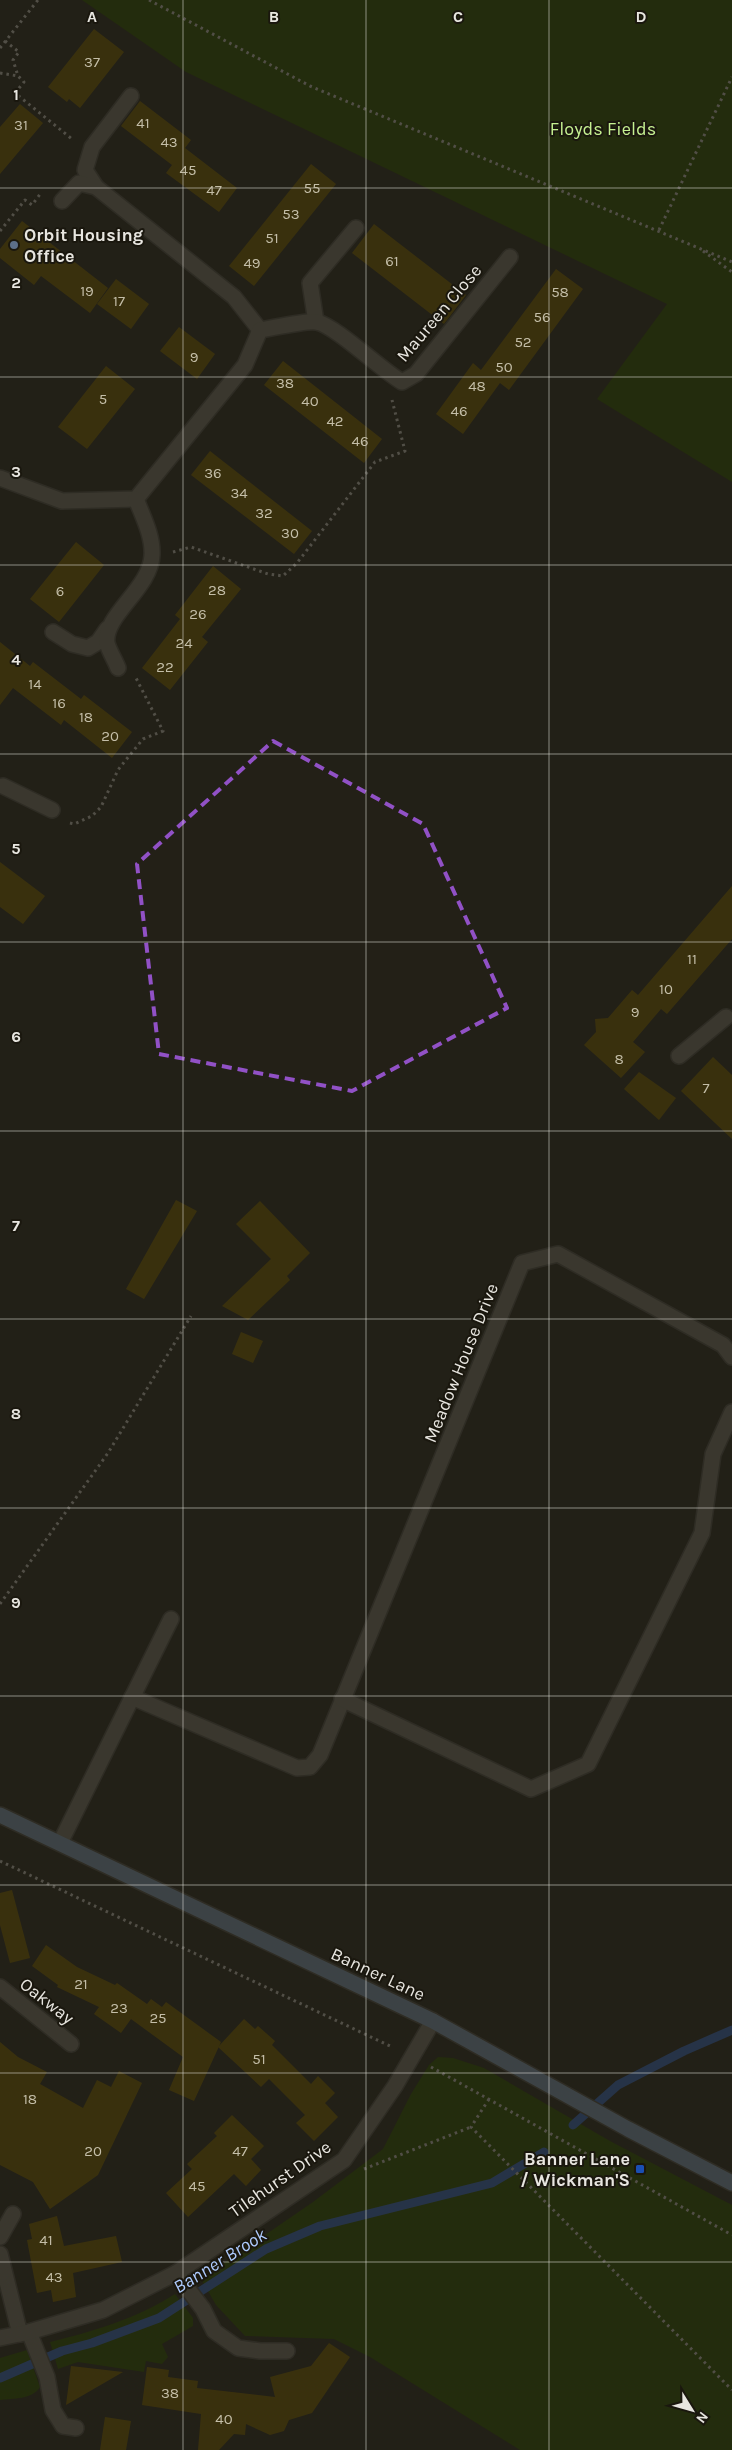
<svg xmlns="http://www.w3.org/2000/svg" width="732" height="2450" font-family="Karla,sans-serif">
<rect width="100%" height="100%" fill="#232017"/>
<!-- green -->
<g fill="#253a01">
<path d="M82,0H732V482L597,399L667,304L186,72Z"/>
<path d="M438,2057L453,2058L484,2068L610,2141L732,2205V2450H520L370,2357L334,2339L245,2336L216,2305L201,2279L313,2202L383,2149L411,2094L429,2065Z"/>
<path d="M175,2294L193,2318V2326L162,2344L168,2357L162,2364L146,2361L144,2372L78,2362L58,2369L50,2342C94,2331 136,2319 175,2294Z"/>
<path d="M27,2350L40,2387C32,2400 14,2398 0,2400V2358Z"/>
</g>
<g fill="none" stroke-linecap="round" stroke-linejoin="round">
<!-- stream -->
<g stroke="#2b4981" stroke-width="9">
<path d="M573,2125L618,2085L684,2051L732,2030"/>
<path d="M0,2378L62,2351L92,2343L159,2318L266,2249L320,2226L492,2183L544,2152"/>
</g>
</g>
<!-- building -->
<g fill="#564402">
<path d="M94,29L124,52L80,108L69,99L67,102L48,87Z"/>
<path d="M140,101L191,140L185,148L237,188L219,212L166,173L172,165L121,126Z"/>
<path d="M20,104L43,123L0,174V127Z"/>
<path d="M311,164L336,184L254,286L229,266Z"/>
<path d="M22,221L108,288L90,313L41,276L34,285L0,258V249Z"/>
<path d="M374,224L466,295L444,324L352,253Z"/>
<path d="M556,269L583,289L509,390L500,383L463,434L436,414L473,363L481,370Z"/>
<path d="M116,279L149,304L131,329L97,304Z"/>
<path d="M179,327L215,354L197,379L160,351Z"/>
<path d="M283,361L382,439L364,463L264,385Z"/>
<path d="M106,366L135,389L87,449L58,427Z"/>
<path d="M210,451L312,531L294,554L191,475Z"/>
<path d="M76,542L104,565L59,622L30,599Z"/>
<path d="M213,566L241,589L202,637L208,642L170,690L142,668L180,619L175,615Z"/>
<path d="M0,642L30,666L33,662L81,699L84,695L132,732L112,758L64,720L61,725L13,688L0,705Z"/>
<path d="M0,862L45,896L23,924L0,907Z"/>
<path d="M732,886V939L667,1014L661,1009L633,1042L645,1052L621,1078L584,1045L596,1032L595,1019L608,1018L632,990L638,995Z"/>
<path d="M713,1057L732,1075V1139L681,1091Z"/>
<path d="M639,1072L676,1098L659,1120L624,1089Z"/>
<path d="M176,1200L197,1211L144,1299L126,1289Z"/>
<path d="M260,1201L310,1253L287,1276L290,1280L248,1320L222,1306L271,1259L236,1224Z"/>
<path d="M241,1332L263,1341L253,1363L232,1354Z"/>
<path d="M12,1890L30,1958L10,1963L0,1925V1893Z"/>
<path d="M46,1945L77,1967L115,1985L117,1983L147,2004L151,1999L162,2007L166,2002L221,2042L194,2101L169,2090L183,2057L131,2019L121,2033L94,2014L99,2007L57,1987L58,1985L32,1966Z"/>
<path d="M244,2019L255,2029L258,2026L275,2041L272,2045L311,2084L318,2076L335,2093L325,2103L338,2117L314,2141L296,2123L305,2115L269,2079L261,2087L218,2047Z"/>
<path d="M0,2042L18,2057L47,2072L40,2084L83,2108L97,2080L111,2087L119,2071L142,2083L98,2175L50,2209L33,2182L0,2165Z"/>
<path d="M232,2115L264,2146L251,2159L261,2170L246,2186L234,2174L188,2217L166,2193L192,2169L187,2164L217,2136L214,2133Z"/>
<path d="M57,2216L64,2246L116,2236L122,2262L73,2273L76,2297L53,2302L51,2290L37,2293L27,2240L32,2239L29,2224Z"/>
<path d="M329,2343L350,2357L312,2413L289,2420L284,2431L270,2435L246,2424L245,2435L234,2434L219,2450H198L201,2414L142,2405L147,2367L169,2370L168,2377L198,2381L197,2388L275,2397L270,2377L311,2366Z"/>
<path d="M71,2366L123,2372L66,2405Z"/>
<path d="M105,2417L131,2421L126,2450H100Z"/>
</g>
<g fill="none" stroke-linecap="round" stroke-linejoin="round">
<!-- lane casing -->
<g stroke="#3d3a34" stroke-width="18">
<path id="lane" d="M316,322L310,283L356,228"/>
</g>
<!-- street casing -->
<g stroke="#3d3a34" stroke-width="18">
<g id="street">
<path d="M96,187L85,170L92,147L131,96"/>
<path d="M62,201L79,183L96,187L234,297L260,330"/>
<path d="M0,478L62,501L136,499L245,365L260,330C273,328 307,320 317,322C337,327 380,369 402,382L416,374L510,257"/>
<path d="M53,632L72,644L88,648L98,642L107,629"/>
<path d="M118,668C115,660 109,651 107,643C103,616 151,588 152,555C153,536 143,517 136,499"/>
<path d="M3,786L52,810"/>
<path d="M679,1056L726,1017"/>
<path d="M132,1697L297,1768L310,1767L320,1755L522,1263L558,1254L723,1345L732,1357"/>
<path d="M342,1699L531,1789L588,1764L702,1533L713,1454L732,1412"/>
<path d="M60,1843L171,1619"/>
<path d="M0,1987L71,2044"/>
<path d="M0,2237L13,2214"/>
<path d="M0,2254L20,2334"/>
<path d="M176,2273L203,2309L214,2331L238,2348L260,2351H287"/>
<path d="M29,2332L47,2377L53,2410L63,2426L76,2428"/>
<path d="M0,2338L29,2332L103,2310L176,2273L344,2160L395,2086L433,2021"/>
</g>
</g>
<!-- secondary casing -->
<g stroke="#3d3a34" stroke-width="18">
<path id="secondary" d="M0,1815L433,2021L628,2129L732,2183"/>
</g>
<!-- path -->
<g stroke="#89867f" stroke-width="3" stroke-dasharray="2.5 4" stroke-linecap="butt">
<path d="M149,0L310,86L732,262"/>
<path d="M5,41L19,52L13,60L18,76L24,82L15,93L72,139"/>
<path d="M0,48L38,0"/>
<path d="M0,73L18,76"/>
<path d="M659,230L732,77"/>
<path d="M0,231L25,200L32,205L41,193"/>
<path d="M703,251L732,272"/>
<path d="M173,552L191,547L268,574L283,576L297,563L375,462L405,451L392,400"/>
<path d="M70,823L74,824L92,816L101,807L118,770L125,761L143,739L163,731L136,678"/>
<path d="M0,1604L108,1453L191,1316"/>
<path d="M0,1861L392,2047"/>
<path d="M431,2067L732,2235"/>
<path d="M489,2099L471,2127L732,2390"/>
<path d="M364,2169L471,2127"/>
</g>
<!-- lane -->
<use href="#lane" stroke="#575349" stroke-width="15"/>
<!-- street -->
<use href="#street" stroke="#575349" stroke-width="15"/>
<!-- secondary -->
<use href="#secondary" stroke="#5c6c7c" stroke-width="15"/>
</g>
<!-- marked area -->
<path d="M0 0H732V2450H0ZM273,741L423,824L507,1008L352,1091L159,1054L137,864Z" fill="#232017" fill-opacity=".55" fill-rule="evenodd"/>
<path fill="none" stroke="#9151c6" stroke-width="4" stroke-dasharray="10 6" stroke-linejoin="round" d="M273,741L423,824L507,1008L352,1091L159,1054L137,864Z"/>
<!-- grid -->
<path fill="none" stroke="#e8e6e0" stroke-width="1" stroke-opacity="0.55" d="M183,0V2450M366,0V2450M549,0V2450M0,188H732M0,377H732M0,565H732M0,754H732M0,942H732M0,1131H732M0,1319H732M0,1508H732M0,1696H732M0,1885H732M0,2073H732M0,2262H732"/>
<!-- markers -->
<circle fill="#5c6f8a" stroke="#1a170e" stroke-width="2" cx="14" cy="245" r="5"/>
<rect fill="#1a4fb4" stroke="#1a170e" stroke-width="2" x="635" y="2164" width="10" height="10" rx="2.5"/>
<g text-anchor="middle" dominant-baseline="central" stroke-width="4" stroke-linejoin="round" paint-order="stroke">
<!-- number labels -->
<g font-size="15" fill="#c4bea8">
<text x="92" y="62">37</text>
<text x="143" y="123">41</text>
<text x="21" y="125">31</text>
<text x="169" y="142">43</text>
<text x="188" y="170">45</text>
<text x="312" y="188">55</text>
<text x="214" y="190">47</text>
<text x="291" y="214">53</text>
<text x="272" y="238">51</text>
<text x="392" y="261">61</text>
<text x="252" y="263">49</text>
<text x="87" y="291">19</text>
<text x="560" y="292">58</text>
<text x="119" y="301">17</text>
<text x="542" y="317">56</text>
<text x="523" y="342">52</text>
<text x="194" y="357">9</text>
<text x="504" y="367">50</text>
<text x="285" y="383">38</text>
<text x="477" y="386">48</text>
<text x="103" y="399">5</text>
<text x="310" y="401">40</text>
<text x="459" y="411">46</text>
<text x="335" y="421">42</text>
<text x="360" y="441">46</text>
<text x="213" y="473">36</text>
<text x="239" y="493">34</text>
<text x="264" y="513">32</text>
<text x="290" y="533">30</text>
<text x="217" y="590">28</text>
<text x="60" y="591">6</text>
<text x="198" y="614">26</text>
<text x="184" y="643">24</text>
<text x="165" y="667">22</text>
<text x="35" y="684">14</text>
<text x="59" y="703">16</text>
<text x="86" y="717">18</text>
<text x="110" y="736">20</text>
<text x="692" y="959">11</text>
<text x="666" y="989">10</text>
<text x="635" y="1012">9</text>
<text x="619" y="1059">8</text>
<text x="706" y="1088">7</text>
<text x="81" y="1984">21</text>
<text x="119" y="2008">23</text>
<text x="158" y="2018">25</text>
<text x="259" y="2059">51</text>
<text x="30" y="2099">18</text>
<text x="93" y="2151">20</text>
<text x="240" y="2151">47</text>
<text x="197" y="2186">45</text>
<text x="46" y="2240">41</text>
<text x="54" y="2277">43</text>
<text x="170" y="2393">38</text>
<text x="224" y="2419">40</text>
</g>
<!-- park labels -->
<g font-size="18" fill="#c5f091" stroke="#1a170e">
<text x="603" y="129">Floyds Fields</text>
</g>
<!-- poi labels -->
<g font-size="18" font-weight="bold" fill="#e8e6e0" stroke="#1a170e" text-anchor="start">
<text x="24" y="235">Orbit Housing<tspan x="24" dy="21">Office</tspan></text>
<text x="630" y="2159" text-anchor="end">Banner Lane<tspan x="630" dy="21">/ Wickman'S</tspan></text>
</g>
<!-- street labels -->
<g font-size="18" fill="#e8e6e0" stroke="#1a170e">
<text transform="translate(439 313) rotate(-50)">Maureen Close</text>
<text transform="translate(461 1363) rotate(-68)">Meadow House Drive</text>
<text transform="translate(378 1974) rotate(25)">Banner Lane</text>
<text transform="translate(47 2001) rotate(38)">Oakway</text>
<text transform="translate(280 2179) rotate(-35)">Tilehurst Drive</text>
</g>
<!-- water labels -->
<g font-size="19" font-style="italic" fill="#aecbfe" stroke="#1a170e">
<text transform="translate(220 2261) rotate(-32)">Banner Brook</text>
</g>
</g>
<g font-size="16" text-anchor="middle" font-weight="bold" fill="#e8e6e0" stroke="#1a170e" stroke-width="4" stroke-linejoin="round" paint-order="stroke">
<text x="92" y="22">A</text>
<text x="274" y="22">B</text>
<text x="458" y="22">C</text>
<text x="641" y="22">D</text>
<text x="16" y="100">1</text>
<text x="16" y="288">2</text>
<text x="16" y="477">3</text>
<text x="16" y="665">4</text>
<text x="16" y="854">5</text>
<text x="16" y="1042">6</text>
<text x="16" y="1231">7</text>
<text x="16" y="1419">8</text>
<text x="16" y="1608">9</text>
</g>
<!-- north arrow -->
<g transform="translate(692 2410) rotate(127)" stroke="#1a170e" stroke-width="4" paint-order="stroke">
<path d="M0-4L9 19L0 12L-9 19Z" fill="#e8e6e0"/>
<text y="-8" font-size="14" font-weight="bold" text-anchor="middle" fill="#e8e6e0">N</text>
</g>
</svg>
